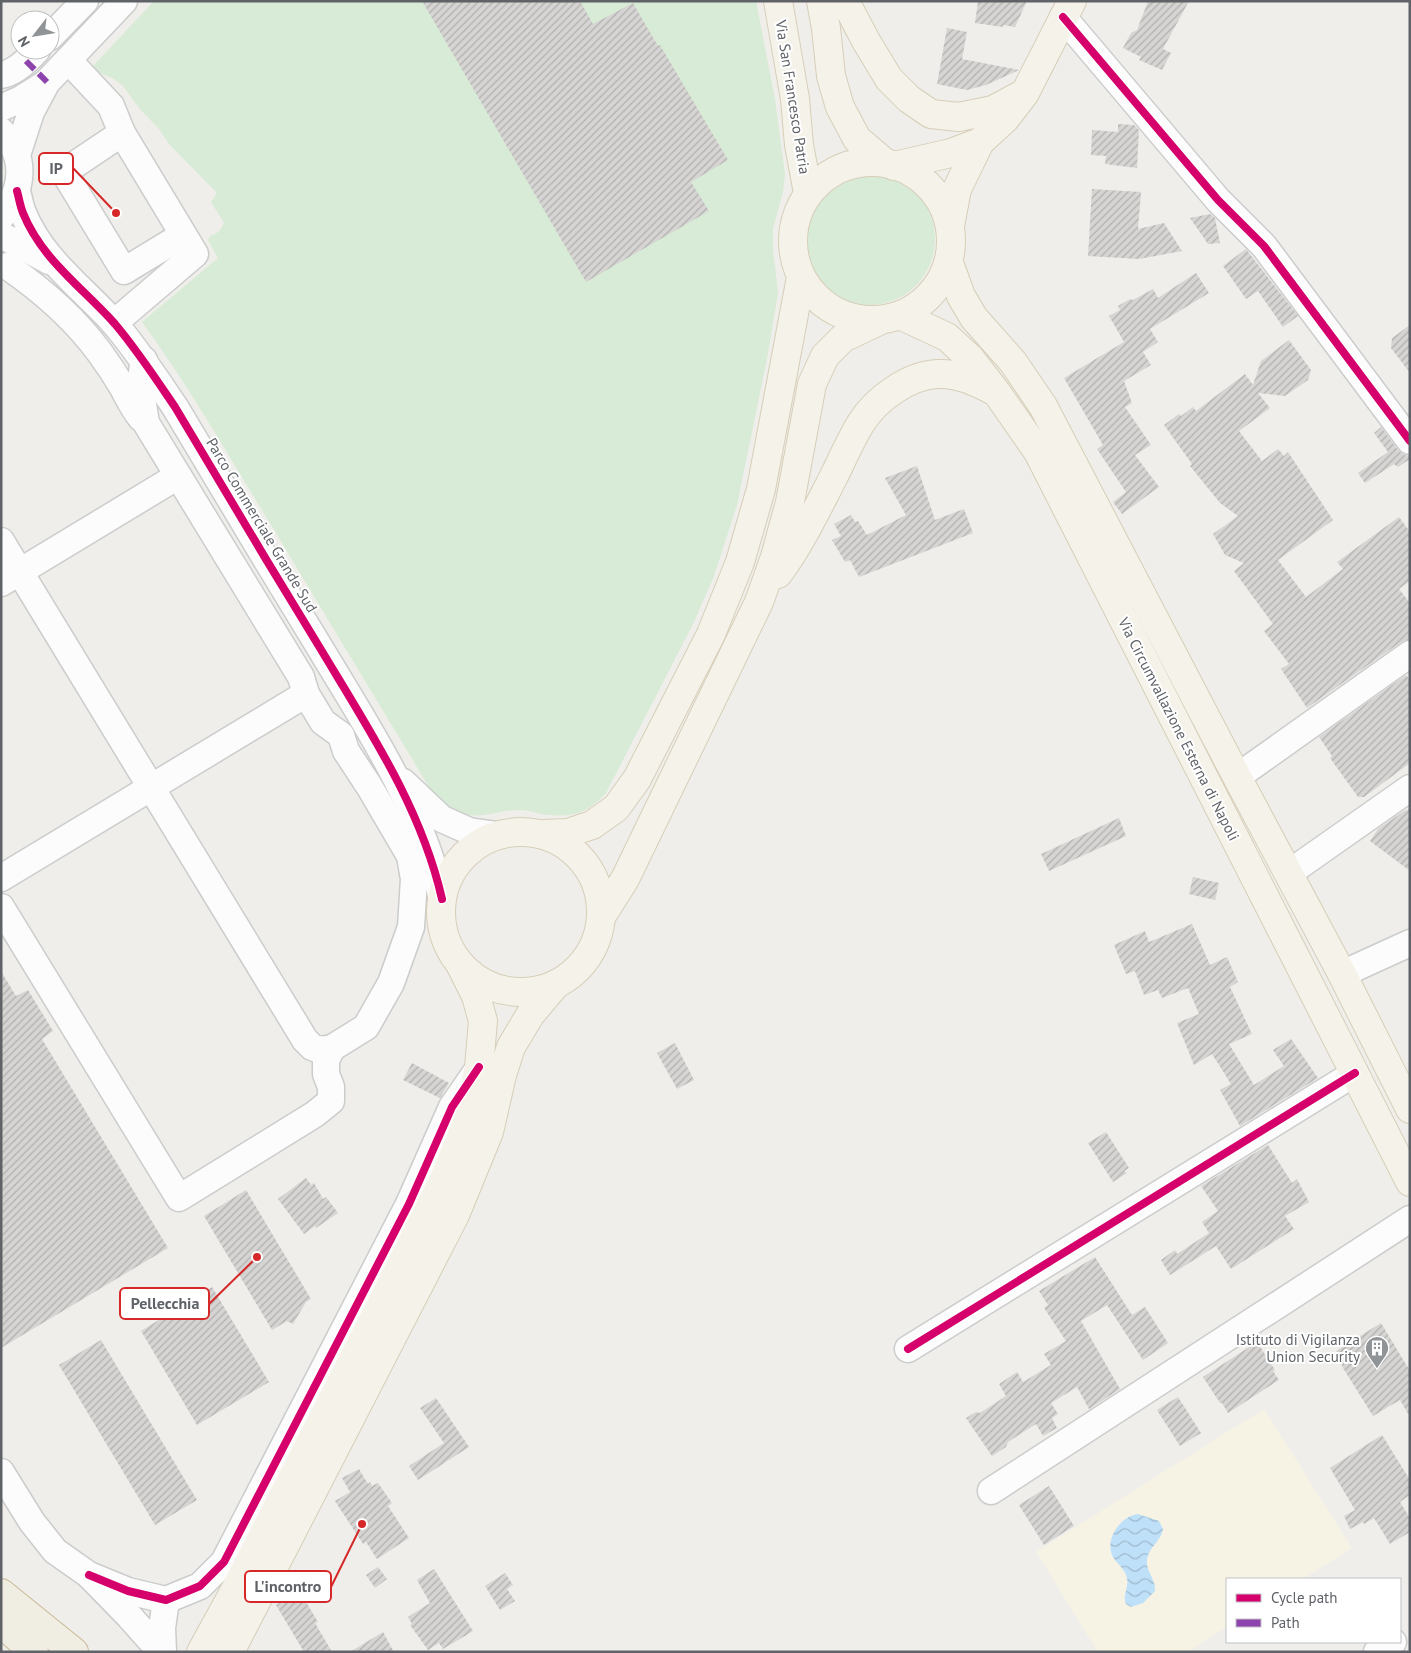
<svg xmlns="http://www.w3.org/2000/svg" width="1411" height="1653" font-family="'PT Sans',sans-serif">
<defs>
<pattern id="water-waves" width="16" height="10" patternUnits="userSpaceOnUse" patternTransform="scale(1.25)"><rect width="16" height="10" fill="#bfe0f9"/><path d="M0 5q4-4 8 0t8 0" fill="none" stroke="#9eb9cd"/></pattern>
<pattern id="building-hatch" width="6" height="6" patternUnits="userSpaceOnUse" patternTransform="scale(1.25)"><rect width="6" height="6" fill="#d6d5d3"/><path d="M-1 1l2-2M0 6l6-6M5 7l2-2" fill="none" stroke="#b1b0af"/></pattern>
</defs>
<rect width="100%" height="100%" fill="#efeeea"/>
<!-- commercial -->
<path fill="#f7f3e4" d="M1264,1409L1352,1548L1303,1579H1227V1627L1187,1652H1098L1036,1552Z"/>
<!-- green -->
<g fill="#d8ebd6">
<path d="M154,1H756L775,99L785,175L783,192L773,229V249L778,293L767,359L737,505L714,576L693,624L606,793C586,815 570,818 541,814C534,812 526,810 518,810C499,810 481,820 462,813C448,809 436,795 427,784C377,700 326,617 276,533C232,462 191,389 142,322L218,258L208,240L211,235C218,234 221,230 224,223L211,202L217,193L169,144L159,129L139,108L123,86L114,79L93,70L92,67Z"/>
<circle cx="869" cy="239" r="66"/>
</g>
<!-- water -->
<path fill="url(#water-waves)" d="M1138,1514L1159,1521L1163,1529C1161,1542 1148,1547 1147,1561C1146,1572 1156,1579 1155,1591L1143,1603L1131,1607L1126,1604C1122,1595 1129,1588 1127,1578C1125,1568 1116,1564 1112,1555C1105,1538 1121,1516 1138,1514Z"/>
<!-- building -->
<g fill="url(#building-hatch)">
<path d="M422,1H580L593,24L633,3L658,46L660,45L728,160L691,182L709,211L586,282Z"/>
<path d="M978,1H1027L1015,27L1003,25V27L975,23Z"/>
<path d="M1148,1H1189L1163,49L1171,53L1162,70L1139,60L1141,57L1123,48L1131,33L1137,30Z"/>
<path d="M947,28L967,32L962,59L1019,70L986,85L967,90L937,84Z"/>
<path d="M1118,124L1134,125L1139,130L1137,168L1105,164L1106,156L1091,155L1092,130L1118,132Z"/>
<path d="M1092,189L1141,192L1138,229L1164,223L1182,251L1139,259L1088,256Z"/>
<path d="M1210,214L1215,218L1220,243L1208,244L1190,218Z"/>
<path d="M1246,249L1298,316L1283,327L1258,291L1246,299L1223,266Z"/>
<path d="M1196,273L1209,293L1150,329L1158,342L1143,352L1151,365L1124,381L1132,403L1125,407L1151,445L1135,455L1159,487L1122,514L1113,502L1126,492L1097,449L1103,445L1064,378L1124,342L1109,316L1120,310L1118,306L1130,299L1133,300L1153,289L1158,298Z"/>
<path d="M1410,325V373L1391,348L1392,338Z"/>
<path d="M1289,340L1311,370L1308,380L1285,396L1258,393L1270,408L1239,431L1262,461L1278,449L1284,456L1288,452L1333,520L1278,560L1306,597L1343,569L1337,562L1399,517L1410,532V581L1399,589L1410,603V639L1401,642L1307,708L1281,669L1289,664L1264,631L1273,624L1234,571L1244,563L1225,555L1213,534L1238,516L1220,503L1190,466L1192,464L1164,425L1179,414L1181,416L1193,407L1196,411L1245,374L1253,385L1261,361Z"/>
<path d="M1381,427L1398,450L1404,455L1410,456V459L1398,467L1394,464L1365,483L1358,473L1388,452L1374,433Z"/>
<path d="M917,466L935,520L964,509L973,533L859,577L850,560L845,562L832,540L841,536L834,524L851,515L855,522L858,521L867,535L906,515L885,478Z"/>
<path d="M1406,675L1410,680V763L1364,797H1358L1330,758L1332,756L1319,737Z"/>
<path d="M1410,809V871L1370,841L1378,829L1404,811Z"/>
<path d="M1119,818L1126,836L1049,871L1041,854Z"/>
<path d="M1193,877L1219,883L1215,900L1189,894Z"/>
<path d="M1192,924L1210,965L1227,957L1238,982L1230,987L1252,1034L1229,1044L1254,1085L1284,1066L1273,1050L1291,1039L1318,1078L1240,1126L1220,1090L1231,1084L1212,1054L1194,1065L1177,1023L1199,1014L1188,988L1162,998L1158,990L1144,995L1135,971L1126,974L1114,945L1145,931L1149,942Z"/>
<path d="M1,971L16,996L28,990L53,1031L42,1039L168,1248L1,1348Z"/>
<path d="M675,1043L694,1080L677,1089L657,1053Z"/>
<path d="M412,1063L449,1083L440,1098L403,1080Z"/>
<path d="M1106,1132L1129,1168L1124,1171L1127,1173L1113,1182L1088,1143Z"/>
<path d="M1268,1145L1292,1183L1297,1179L1309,1202L1285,1216L1294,1229L1231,1269L1216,1246L1170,1275L1161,1260L1175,1250L1177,1254L1209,1233L1202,1222L1218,1211L1201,1186Z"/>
<path d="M306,1178L311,1185L314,1183L323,1199L326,1197L338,1213L316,1228L315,1226L304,1234L278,1199Z"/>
<path d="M246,1190L311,1299L306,1302L293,1324L287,1321L272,1330L204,1216Z"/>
<path d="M1095,1257L1132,1315L1145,1307L1168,1343L1143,1360L1107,1305L1081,1321L1120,1389L1089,1409L1077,1387L1051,1403L1058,1414L1052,1418L1057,1428L1043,1436L1036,1424L1008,1442L1006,1447L992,1456L966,1418L976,1412L980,1413L1006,1396L999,1384L1017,1372L1023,1382L1051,1365L1044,1354L1066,1341L1044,1308L1048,1305L1039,1291Z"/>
<path d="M212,1287L269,1382L197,1425L141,1331Z"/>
<path d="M1381,1323L1410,1371V1417L1400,1400L1373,1416L1343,1368L1336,1351Z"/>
<path d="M101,1340L197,1500L155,1525L59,1365Z"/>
<path d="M1257,1342L1275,1370L1273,1371L1279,1380L1228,1413L1222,1403H1220L1203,1377Z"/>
<path d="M1178,1397L1201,1433L1180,1446L1157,1410Z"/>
<path d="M436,1398L469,1447L418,1480L409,1466L444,1443L420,1408Z"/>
<path d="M1382,1435L1410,1480V1495L1400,1502L1410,1518V1532L1390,1544L1374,1518L1364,1524L1363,1522L1350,1529L1344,1516L1355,1510L1330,1468Z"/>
<path d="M359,1469L368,1484L370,1482L372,1486L378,1483L392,1503L388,1506L409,1538L377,1559L366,1542L363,1544L335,1501L350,1492L342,1478Z"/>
<path d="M1049,1486L1074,1526L1044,1545L1019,1505Z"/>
<path d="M378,1567L387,1579L375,1588L366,1575Z"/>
<path d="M434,1569L473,1631L443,1649L439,1643L428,1650L410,1625L412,1624L408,1617L430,1603L417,1580Z"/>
<path d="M505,1573L513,1585L507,1589L515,1601L500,1610L485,1586Z"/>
<path d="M294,1582L318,1622L315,1623L332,1652H304L276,1605L284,1600L279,1590Z"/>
<path d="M383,1632L394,1652H350Z"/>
</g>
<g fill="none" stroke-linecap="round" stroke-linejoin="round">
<!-- minor casing -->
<g stroke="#cbcccc" stroke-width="29">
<g id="minor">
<path d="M1063,17L1218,200L1264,246L1410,441"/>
<path d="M50,37L85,1"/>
<path d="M68,60L111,106L122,133L195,254L114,323"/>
<path d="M1,75C15,73 28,60 37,50"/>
<path d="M1,108L21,99L45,84"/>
<path d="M1,131C28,157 23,191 1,217"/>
<path d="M122,133L64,172L124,271L183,235"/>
<path d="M17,155L31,112L47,82L124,1"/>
<path d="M17,191C19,198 20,206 23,213C42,260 83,288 115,324C137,350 156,379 175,407C223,488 271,568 320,648C368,728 421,807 442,899"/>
<path d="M1,235L49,261"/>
<path d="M7,266C42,290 75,319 100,353C108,364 116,376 123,388C129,399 133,408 141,418"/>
<path d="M1,541L305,1040L312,1047L320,1050L332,1048L366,1027L391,983L411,927L414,879L410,856L369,786L346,751L341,735L323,722L306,694L301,677L146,423L140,385L144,360"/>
<path d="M1,583L178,476"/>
<path d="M1237,777L1410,654"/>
<path d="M403,782L442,819L469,831L497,835"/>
<path d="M1289,873L1410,788"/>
<path d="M1,878L306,694"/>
<path d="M1,907L179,1198L315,1114L331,1101V1087L326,1074V1060L332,1048"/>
<path d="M1342,974L1410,943"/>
<path d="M908,1349L1355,1073"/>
<path d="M1,1472L32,1522L55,1551L89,1575L129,1616L161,1652"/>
<path d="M991,1491L1410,1219"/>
<path d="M89,1575L128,1591L166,1600L200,1586L224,1562L409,1204L452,1107L479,1068"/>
<path d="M163,1652L162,1628L166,1600"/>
<path d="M1377,1652L1393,1642"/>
</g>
</g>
<!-- major casing -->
<g stroke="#d7ceb8" stroke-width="30">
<g id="major">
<path d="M778,1L795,99L799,145L808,193"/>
<path d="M821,1L826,28L831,76L840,107L857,139L884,162"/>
<path d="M845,1L866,41L889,79L909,99L931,114L959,117L993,110L1019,96"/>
<circle cx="872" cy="241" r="79"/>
<path d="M894,166L951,153L980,142L1005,119L1025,93L1072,1"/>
<path d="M950,226L957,189L980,142"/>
<path d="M949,263L961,296L974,318L1013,362L1043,406L1237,777L1342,974L1410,1109"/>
<path d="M902,316L947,337L970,358L997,393L1038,452L1410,1182"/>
<path d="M778,574C800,544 816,511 833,478C842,460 850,441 861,423C876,399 909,375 938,374C958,373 976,382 992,390"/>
<circle cx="521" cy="912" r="80"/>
<path d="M544,834L568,833L592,825L616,808L637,779L711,634L740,562L761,489L801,277"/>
<path d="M601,917L625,879L759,602L775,557L790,502L812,384L825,356L843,338L879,321"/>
<path d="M201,1652L234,1592L384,1299L444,1179L467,1123L479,1067L483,1021L476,996L460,964"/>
<path d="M230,1652L455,1215L489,1132L502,1075L511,1047L530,1015L556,984"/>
</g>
</g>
<!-- highway casing -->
<g stroke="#c8b996" stroke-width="30">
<g id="highway">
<path d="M1,1593L74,1652"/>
<path d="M1,1623L34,1652"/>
</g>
</g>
<!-- minor -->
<use href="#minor" stroke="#fdfcfc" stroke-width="26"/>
<!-- major -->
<use href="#major" stroke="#f4f2e9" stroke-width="28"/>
<!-- highway -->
<use href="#highway" stroke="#f0ede3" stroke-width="28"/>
<!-- quiet -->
<path stroke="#8e44ad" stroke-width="6" stroke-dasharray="12 6" stroke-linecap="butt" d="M26,61L47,82"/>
<!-- cycleway casing -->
<g stroke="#fff" stroke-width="11">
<g id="cycleway">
<path d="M1063,17L1218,200L1264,246L1410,441"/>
<path d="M17,191C19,198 20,206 23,213C42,260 83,288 115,324C137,350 156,379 175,407C223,488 271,568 320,648C368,728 421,807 442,899"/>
<path d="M908,1349L1355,1073"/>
<path d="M89,1575L128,1591L166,1600L200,1586L224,1562L409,1204L452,1107L479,1067"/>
</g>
</g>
<!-- cycleway -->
<use href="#cycleway" stroke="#d6006c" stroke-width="8"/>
</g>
<!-- icons -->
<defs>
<g id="building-pin" transform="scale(1.25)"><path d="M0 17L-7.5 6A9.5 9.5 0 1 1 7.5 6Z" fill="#919496" stroke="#fff"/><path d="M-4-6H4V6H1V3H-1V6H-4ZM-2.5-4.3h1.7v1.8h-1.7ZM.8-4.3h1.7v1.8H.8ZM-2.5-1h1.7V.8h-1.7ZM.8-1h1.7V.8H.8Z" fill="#fff"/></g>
</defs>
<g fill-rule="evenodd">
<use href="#building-pin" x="1377" y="1348"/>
</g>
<g text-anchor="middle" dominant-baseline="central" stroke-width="4" stroke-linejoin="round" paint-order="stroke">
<!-- street labels -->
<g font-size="15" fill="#5f6368" stroke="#fff">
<text transform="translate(793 97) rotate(81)">Via San Francesco Patria</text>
<text transform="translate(262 525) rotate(59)">Parco Commerciale Grande Sud</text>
<text transform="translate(1179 729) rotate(63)">Via Circumvallazione Esterna di Napoli</text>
</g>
<!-- poi labels -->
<g font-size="15" fill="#5f6368" stroke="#fff" text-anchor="end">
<text x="1360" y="1339">Istituto di Vigilanza<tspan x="1360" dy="17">Union Security</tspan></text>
</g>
</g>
<!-- callouts -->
<path fill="none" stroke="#d62828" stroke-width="2" d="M116 213L73 168M257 1257L209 1304M362 1524L331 1587"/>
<g fill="#d62828" stroke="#fff" stroke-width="2">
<circle cx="116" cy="213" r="5"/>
<circle cx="257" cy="1257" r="5"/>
<circle cx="362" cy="1524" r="5"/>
</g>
<g fill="#fff" stroke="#d62828" stroke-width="2">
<rect x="39" y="153" width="34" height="31" rx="5"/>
<rect x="120" y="1288" width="89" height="31" rx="5"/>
<rect x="245" y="1571" width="86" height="31" rx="5"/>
</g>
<g font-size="16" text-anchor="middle" font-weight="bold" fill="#5f6368">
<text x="56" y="174">IP</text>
<text x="165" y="1309">Pellecchia</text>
<text x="288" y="1592">L'incontro</text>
</g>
<!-- border -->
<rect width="1411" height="1653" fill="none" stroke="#5f6368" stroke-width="5"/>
<!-- legend -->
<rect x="1226" y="1578" width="175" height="65" fill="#ffffff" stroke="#bfc1c3"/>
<rect x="1236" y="1594" width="25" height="8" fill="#d6006c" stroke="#bfc1c3"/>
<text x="1271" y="1603" font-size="15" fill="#5f6368">Cycle path</text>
<rect x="1236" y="1619" width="25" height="8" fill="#8e44ad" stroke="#bfc1c3"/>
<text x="1271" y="1628" font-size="15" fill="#5f6368">Path</text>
<!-- north arrow -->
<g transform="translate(35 35) rotate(239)"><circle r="24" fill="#ffffff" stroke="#bfc1c3"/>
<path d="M0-4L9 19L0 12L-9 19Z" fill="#919496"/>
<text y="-8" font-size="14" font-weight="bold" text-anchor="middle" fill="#5f6368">N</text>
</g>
</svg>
